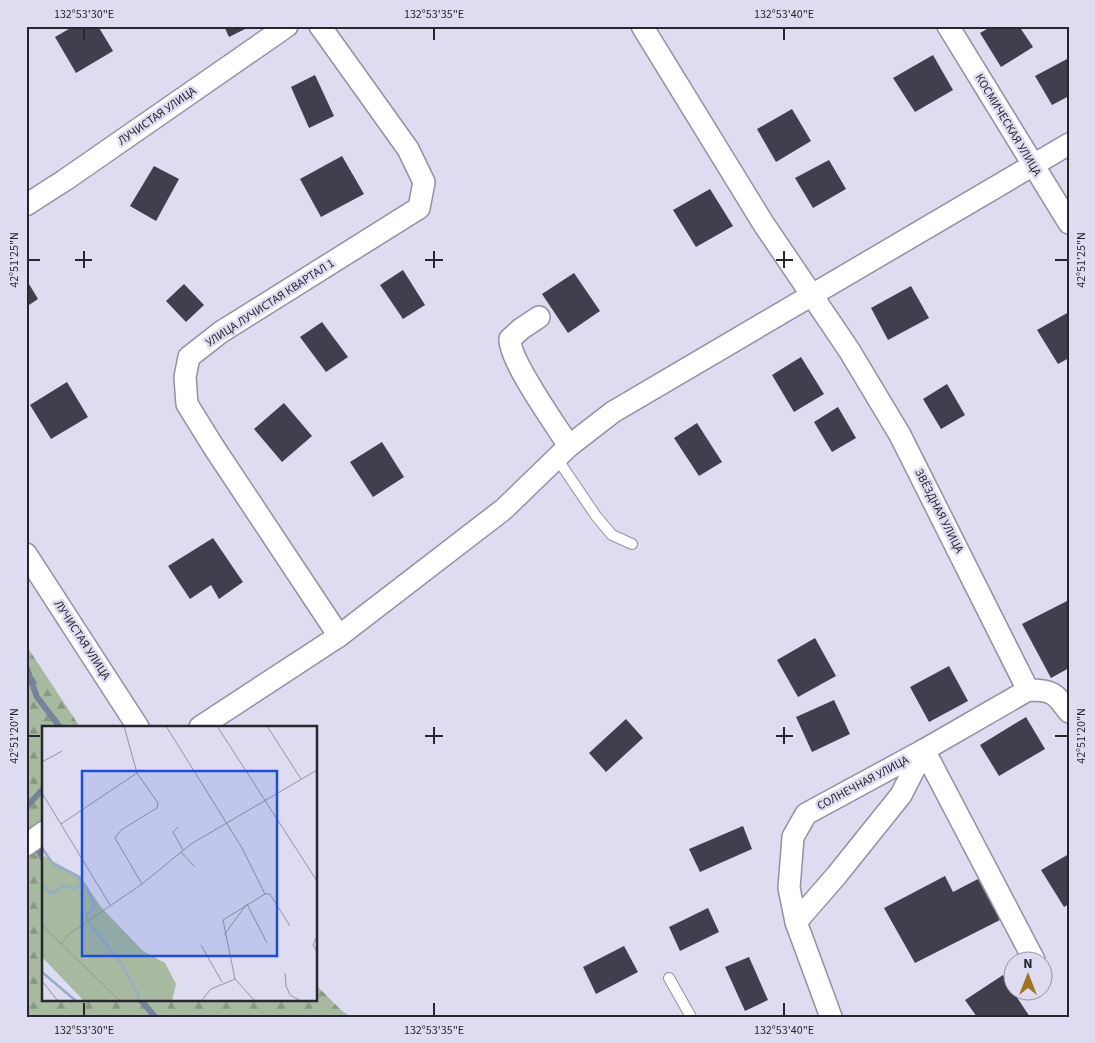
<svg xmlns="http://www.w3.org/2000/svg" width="1095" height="1043" font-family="'Source Sans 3',sans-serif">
<defs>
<pattern id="forest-firs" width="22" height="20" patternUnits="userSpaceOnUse" patternTransform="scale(1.25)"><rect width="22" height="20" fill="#a7ba9f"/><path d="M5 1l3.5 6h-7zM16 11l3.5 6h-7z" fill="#889782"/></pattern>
</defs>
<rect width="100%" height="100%" fill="#dedcf0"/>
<!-- forest -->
<path fill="url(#forest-firs)" d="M26,645L80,727H44V999H316V985L342,1011L352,1017H26Z"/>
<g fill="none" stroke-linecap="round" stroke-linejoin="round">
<!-- stream -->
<g stroke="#74849c" stroke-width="6">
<path d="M26,666L37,697L60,727"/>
<path d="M26,807L44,788"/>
<path d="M26,829L44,860"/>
<path d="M140,999L155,1017"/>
</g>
</g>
<!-- building -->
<g fill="#413f4e">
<path d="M74,26H98L113,51L76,73L55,37Z"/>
<path d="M224,26H251L229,37Z"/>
<path d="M992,26H1019L1033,47L1001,67L980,33Z"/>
<path d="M933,55L953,90L915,112L893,78Z"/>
<path d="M1067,59L1069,62V96L1052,105L1035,76Z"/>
<path d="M315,75L334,116L309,128L291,87Z"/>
<path d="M792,109L811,141L776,162L757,129Z"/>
<path d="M342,156L364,194L321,217L300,179Z"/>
<path d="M829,160L846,189L813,208L795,178Z"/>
<path d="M154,166L179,179L156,221L130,206Z"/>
<path d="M710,189L733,226L696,247L673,210Z"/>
<path d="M403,270L425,305L403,319L380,285Z"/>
<path d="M574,273L600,311L568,333L542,294Z"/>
<path d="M26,279L38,299L26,307Z"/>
<path d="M184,284L204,305L186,322L166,301Z"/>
<path d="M911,286L929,318L888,340L871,308Z"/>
<path d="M1069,312V358L1058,364L1037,330Z"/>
<path d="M322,322L348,357L326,372L300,337Z"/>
<path d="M801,357L824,394L794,412L772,375Z"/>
<path d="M67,382L88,417L51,439L30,405Z"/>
<path d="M947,384L965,415L941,429L923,399Z"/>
<path d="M284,403L312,436L282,462L254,429Z"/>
<path d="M838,407L856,438L832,452L814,422Z"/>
<path d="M697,423L722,462L699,476L674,438Z"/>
<path d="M382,442L404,477L373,497L350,462Z"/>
<path d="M213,538L243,582L219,599L211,585L190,599L168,566Z"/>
<path d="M1067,601L1069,605V668L1051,678L1022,624Z"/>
<path d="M815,638L836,676L798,697L777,660Z"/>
<path d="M949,666L968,701L929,722L910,687Z"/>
<path d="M834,700L850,734L812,752L796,717Z"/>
<path d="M1026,717L1045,749L999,776L980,745Z"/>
<path d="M626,719L643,738L606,772L589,753Z"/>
<path d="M743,826L752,849L700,872L689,849Z"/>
<path d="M1069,854V904L1064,907L1041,870Z"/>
<path d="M945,876L953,892L978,879L1000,920L915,963L884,908Z"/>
<path d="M708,908L719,932L680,951L669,927Z"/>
<path d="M624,946L638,972L596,994L583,967Z"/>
<path d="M749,957L768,1000L745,1011L725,967Z"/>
<path d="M1003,975L1012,990L1030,1017H977L965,1000Z"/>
</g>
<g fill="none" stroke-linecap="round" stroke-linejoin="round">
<!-- service casing -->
<g stroke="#9290a2" stroke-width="12">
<g id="service">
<path d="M556,457L596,516L612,535L632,544"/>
<path d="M669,978L691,1017"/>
</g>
</g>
<!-- minor casing -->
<g stroke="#9290a2" stroke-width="24">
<g id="minor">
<path d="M320,26L408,149L424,182L419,208L221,332L189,357L185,377L187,404L213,446L339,636"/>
<path d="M642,26L763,223L849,350L900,435L1028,690"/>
<path d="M948,26L1069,223"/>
<path d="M26,205L65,180L287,26"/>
<path d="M539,317L521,329L510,339C509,360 555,424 569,446"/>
<path d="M26,554L138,727"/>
<path d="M200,727L339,636L504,509L569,446L613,412L1069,144"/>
<path d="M924,750L1034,960"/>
<path d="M26,845L44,832"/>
<path d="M796,922L836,876L901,795L924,750"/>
<path d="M831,1017L796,922L789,888L793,837L806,814L924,750L1028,690C1053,690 1055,693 1069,712"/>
</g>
</g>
<!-- service -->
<use href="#service" stroke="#fff" stroke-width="10"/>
<!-- minor -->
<use href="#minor" stroke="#fff" stroke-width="21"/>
</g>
<!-- ticks -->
<path fill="none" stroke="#27262d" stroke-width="2" d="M84,28V40M434,28V40M784,28V40M84,251V268M434,251V268M784,251V268M28,260H40M75,260H92M425,260H443M776,260H793M1055,260H1068M434,727V744M784,727V744M28,736H40M425,736H443M776,736H793M1055,736H1068M84,1003V1016M434,1003V1016M784,1003V1016"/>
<g text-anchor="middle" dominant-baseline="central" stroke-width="5" stroke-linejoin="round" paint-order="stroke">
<!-- street labels -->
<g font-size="12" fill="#27262d" stroke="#dedcf0">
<text transform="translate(157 116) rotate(-35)">ЛУЧИСТАЯ УЛИЦА</text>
<text transform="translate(1008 125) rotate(59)">КОСМИЧЕСКАЯ УЛИЦА</text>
<text transform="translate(270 303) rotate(-33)">УЛИЦА ЛУЧИСТАЯ КВАРТАЛ 1</text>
<text transform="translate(939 511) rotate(63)">ЗВЁЗДНАЯ УЛИЦА</text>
<text transform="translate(82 640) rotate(57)">ЛУЧИСТАЯ УЛИЦА</text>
<text transform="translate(863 783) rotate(-28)">СОЛНЕЧНАЯ УЛИЦА</text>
</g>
</g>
<!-- overview -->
<g transform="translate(42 726)">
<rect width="275" height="275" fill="#dedcf0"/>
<path d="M0,129L39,151L59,181L101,225L123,237L134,258L130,275H42L0,231Z" fill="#a7ba9f"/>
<path fill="none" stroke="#95accb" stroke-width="2.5" d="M0,122L11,138L36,150L44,161L52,177V183L44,189L46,194M0,159L8,167H12L21,159L32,163L39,158M48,198L78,236L96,268L97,275M0,246L34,275"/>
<path fill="none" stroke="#9593a2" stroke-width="1" d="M82,0L95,47L116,77L115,82L79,104L73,112L100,158M124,0L200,122L223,168H228L248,200M175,0L275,155M225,0L259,53M0,36L20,25M0,67L68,179M19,98L95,47M136,101L131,106L141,124M139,126L153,141M205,178L225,217M0,199L78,275M182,209L204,179M275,210L271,219L275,226M20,217L27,208L100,158L149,118L275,44M159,219L180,256M243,247L244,260L248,269L259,275M193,253L181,194L223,168M193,253L213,275M0,255L16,275M159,275L169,263L193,253"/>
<path fill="#1d4ed8" fill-opacity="0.15" stroke="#1d4ed8" stroke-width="2.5" d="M40,45H235V230H40Z"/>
<rect width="275" height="275" fill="none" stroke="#27262d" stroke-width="2.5"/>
</g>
<!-- border -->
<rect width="1095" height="1043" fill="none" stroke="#dedcf0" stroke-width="55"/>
<!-- north arrow -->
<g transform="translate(1028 976)"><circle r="24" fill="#dedcf0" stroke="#9593a2"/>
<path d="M0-4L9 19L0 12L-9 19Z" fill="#9e7423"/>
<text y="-8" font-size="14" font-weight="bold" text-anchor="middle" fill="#27262d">N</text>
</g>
<rect x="28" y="28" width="1040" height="988" fill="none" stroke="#27262d" stroke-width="2"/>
<g font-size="12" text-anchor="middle" fill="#27262d">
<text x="84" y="18">132°53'30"E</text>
<text x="434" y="18">132°53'35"E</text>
<text x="784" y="18">132°53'40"E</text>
<text transform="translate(14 260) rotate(-90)" y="4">42°51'25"N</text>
<text transform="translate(1081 260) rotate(-90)" y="4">42°51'25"N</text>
<text transform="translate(14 736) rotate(-90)" y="4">42°51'20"N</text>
<text transform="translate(1081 736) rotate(-90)" y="4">42°51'20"N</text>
<text x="84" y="1034">132°53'30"E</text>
<text x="434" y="1034">132°53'35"E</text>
<text x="784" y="1034">132°53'40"E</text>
</g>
</svg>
